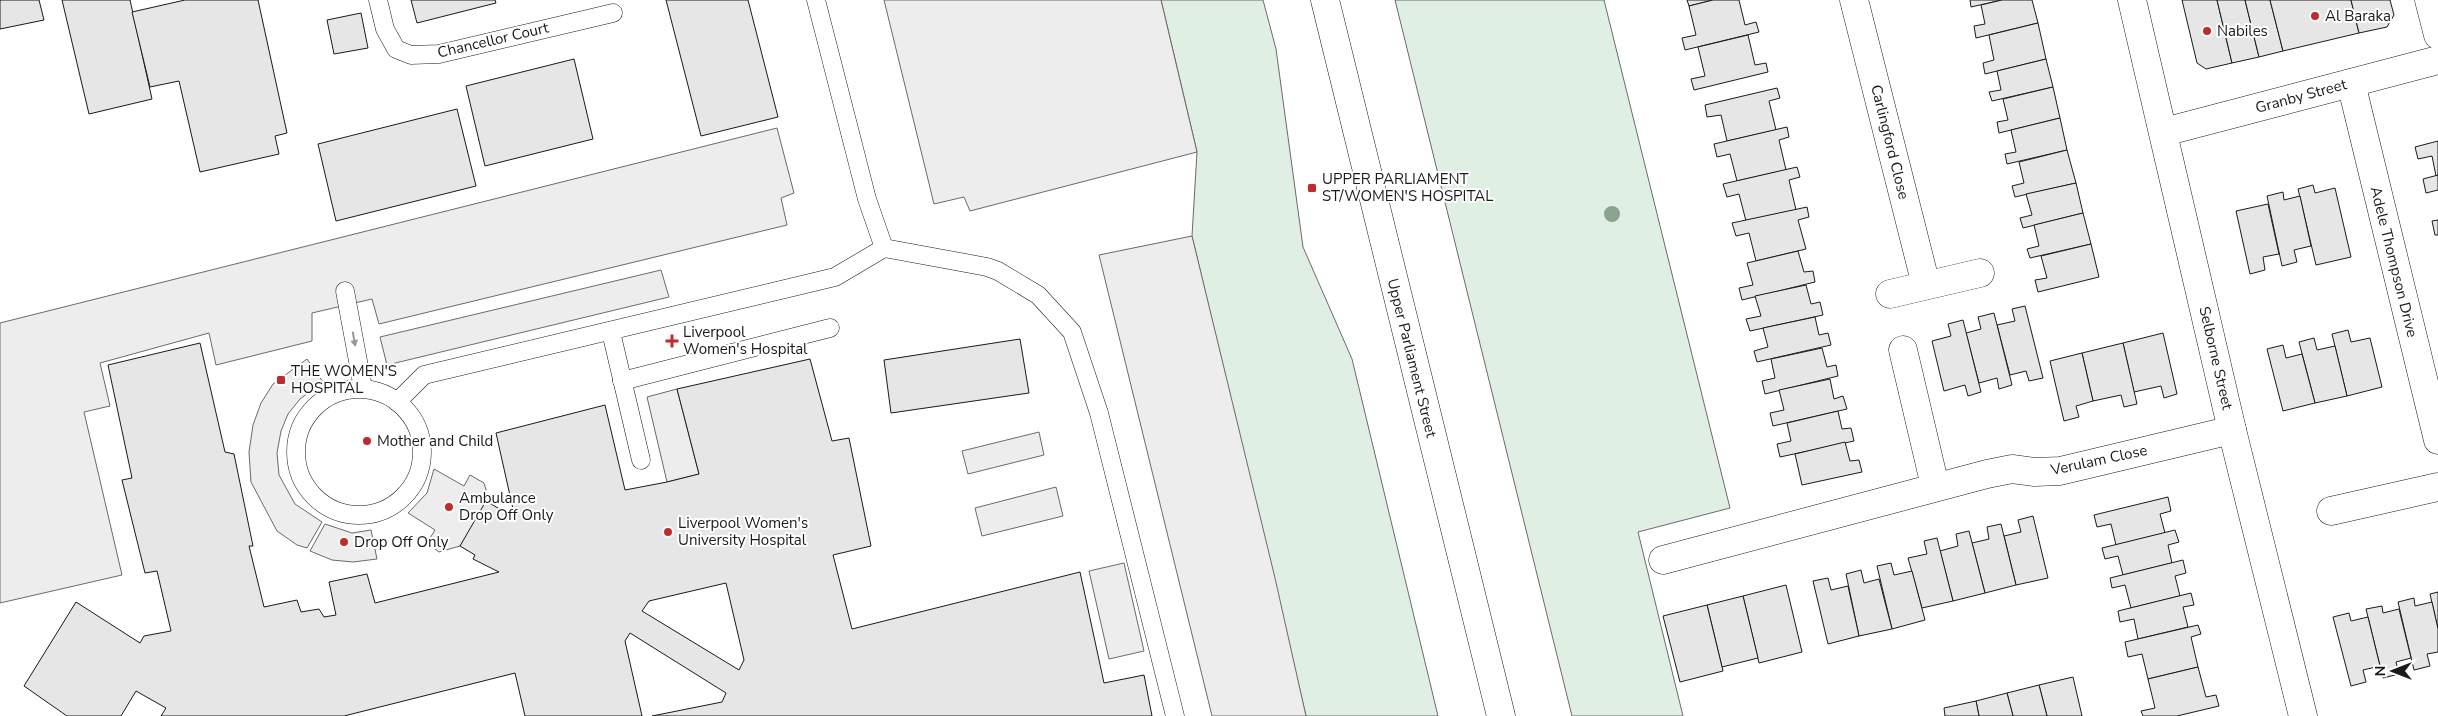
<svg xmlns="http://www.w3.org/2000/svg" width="2438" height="716" font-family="'Nunito Sans',sans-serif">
<rect width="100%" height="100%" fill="#fff"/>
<!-- green -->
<g fill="#e0efe3" stroke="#6a6a6a">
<path d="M1161,0H1263L1276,49L1303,247L1352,359L1438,716H1306L1192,236L1197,152Z"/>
<path d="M1395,0H1604L1730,508L1638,532L1683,716H1572Z"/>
</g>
<!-- parking -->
<g fill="#ededed" stroke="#6a6a6a">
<path d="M884,0H1161L1197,152L970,211L964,197L934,204Z"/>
<path d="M777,128L794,193L781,198L787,225L379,324L372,299L312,313V341L216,365L209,333L100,363L110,406L84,412L122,575L0,603V323Z"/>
<path d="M1192,236L1275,578L1306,716H1212L1099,255Z"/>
<path d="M661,270L669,297L387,365L380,337Z"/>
<path d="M307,359L323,382L300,399L288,414L281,431L277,453L279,475L295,504L322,522L307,548L297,545L277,531L251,482L249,452L253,425L261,403L273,384Z"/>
<path d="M677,389L699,474L667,482L647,397Z"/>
<path d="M1039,432L1044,455L968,474L962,451Z"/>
<path d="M434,469L464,486L470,475L484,483L489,500L460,546L439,552L427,543L435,530L408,513L427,493Z"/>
<path d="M1056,487L1063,516L982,536L975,508Z"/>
<path d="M325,524L352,533L371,530L377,559L353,562L332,560L310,551Z"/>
<path d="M1124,563L1144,651L1109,659L1089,571Z"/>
</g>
<!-- building -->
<g fill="#e6e6e6" stroke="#1a1a1a" fill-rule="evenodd">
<path d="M0,0H39L44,20L0,29Z"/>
<path d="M62,0H130L152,99L89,114Z"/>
<path d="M185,0H258L287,133L275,136L279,154L200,172L179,81L150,87L132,12Z"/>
<path d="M411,0H495L496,3L417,23Z"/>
<path d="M666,0H748L778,117L701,136Z"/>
<path d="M1687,0H1713L1689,6Z"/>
<path d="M1713,0H1739L1745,25L1756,22L1759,32L1685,50L1682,38L1696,35L1689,6Z"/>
<path d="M1970,0H2002L1971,7Z"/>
<path d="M2002,0H2032L2038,23L1976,38L1974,26L1985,24L1981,5Z"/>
<path d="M2182,0H2217L2232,63L2206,69L2197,63Z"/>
<path d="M2217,0H2245L2259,57L2232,63Z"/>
<path d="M2245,0H2270L2283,51L2259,57Z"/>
<path d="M2270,0H2351L2359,33L2283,51Z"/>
<path d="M2351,0H2390L2394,15L2387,27L2359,33Z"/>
<path d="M361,13L368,48L334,54L327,20Z"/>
<path d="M2038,23L2046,59L1985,74L1983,63L1994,60L1989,35Z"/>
<path d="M1748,35L1755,65L1766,63L1768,72L1694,90L1691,79L1705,76L1698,47Z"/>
<path d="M574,59L593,139L485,166L466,86Z"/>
<path d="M2046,59L2053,87L1992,101L1989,92L2001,90L1997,71Z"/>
<path d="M2053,87L2060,118L1999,133L1997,122L2008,120L2003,99Z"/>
<path d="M1777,88L1780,98L1769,101L1776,130L1727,141L1721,115L1707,117L1705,105Z"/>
<path d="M457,109L476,186L336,221L318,144Z"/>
<path d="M2060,118L2067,150L2007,164L2005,154L2016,152L2011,130Z"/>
<path d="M1787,127L1789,137L1779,140L1786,170L1737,181L1730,154L1717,157L1714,144Z"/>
<path d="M2438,141V175L2436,176L2432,156L2418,159L2415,147Z"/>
<path d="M2067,150L2076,183L2015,197L2012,186L2024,183L2019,162Z"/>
<path d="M1797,167L1800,177L1789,180L1796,210L1746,221L1739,194L1727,197L1723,184Z"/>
<path d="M2438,175V190L2426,193L2423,179Z"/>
<path d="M2076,183L2083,213L2023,228L2020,218L2032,215L2026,194Z"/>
<path d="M2313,185L2315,193L2335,188L2351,257L2316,265L2298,189Z"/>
<path d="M2283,192L2284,200L2300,196L2311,246L2294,250L2297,262L2282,266L2267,196Z"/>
<path d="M2268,204L2279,254L2263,257L2265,270L2250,274L2236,211Z"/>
<path d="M1807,207L1809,217L1798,220L1806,249L1756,261L1749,233L1736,236L1732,223Z"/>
<path d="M2083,213L2091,244L2030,258L2027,249L2039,246L2034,225Z"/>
<path d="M2438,220V235H2435L2432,221Z"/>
<path d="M2091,244L2099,277L2038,292L2035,280L2047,278L2041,256Z"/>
<path d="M1798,251L1804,272L1813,271L1815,282L1742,300L1739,288L1753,285L1747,263Z"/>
<path d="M1806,285L1811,304L1820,302L1823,315L1750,331L1746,319L1761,316L1755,296Z"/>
<path d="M2025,306L2043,378L2029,381L2026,371L2010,375L1997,325L2015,321L2012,309Z"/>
<path d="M1994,313L2012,385L1999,389L1997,378L1979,383L1966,333L1981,329L1978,317Z"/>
<path d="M1815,317L1819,335L1828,333L1831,345L1757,362L1754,351L1768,347L1763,328Z"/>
<path d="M1963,320L1981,392L1968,396L1965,385L1944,391L1932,341L1951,336L1948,324Z"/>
<path d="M2348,330L2351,342L2370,338L2382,387L2347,396L2332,334Z"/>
<path d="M2163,333L2177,394L2164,398L2161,386L2134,392L2123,343Z"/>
<path d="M2314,338L2317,350L2335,346L2347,396L2315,403L2299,342Z"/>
<path d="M1020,339L1029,393L891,413L884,360Z"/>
<path d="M200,343L225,452L234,454L253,546H249L264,607L297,600L301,612L319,609L324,617L336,615L329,582L367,574L375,603L499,572L473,559L475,555L460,546L486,501L515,518L496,433L605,405L625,490L667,482L699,474L677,389L810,359L832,441L849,438L871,546L833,555L852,629L1080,572L1104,683L1144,675L1152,716H652L722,702L726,693L630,633L625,641L642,716H525L515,673L344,716H161L166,708L136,691L121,716H67L24,686L76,602L140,643L144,636L171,631L157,571L145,573L122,480L132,478L108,365ZM726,583L744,660L739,670L642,611L649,601Z"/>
<path d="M2123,343L2137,404L2124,407L2121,395L2093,401L2082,353Z"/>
<path d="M2283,345L2286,358L2302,354L2315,403L2283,411L2267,349Z"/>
<path d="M1822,348L1827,367L1836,365L1838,376L1765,394L1762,381L1775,378L1771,359Z"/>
<path d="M2082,353L2093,401L2076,406L2079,417L2064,421L2050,361Z"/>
<path d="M1830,379L1834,399L1843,396L1847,409L1773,426L1770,413L1784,410L1779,390Z"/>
<path d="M1838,411L1842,429L1851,428L1854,441L1780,457L1777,444L1791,441L1787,423Z"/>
<path d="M1845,442L1850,461L1859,460L1862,472L1802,485L1795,454Z"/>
<path d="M2168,497L2171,511L2160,514L2165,533L2116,545L2111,524L2097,527L2094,515Z"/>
<path d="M2033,516L2048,578L2016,585L2004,536L2021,532L2018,520Z"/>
<path d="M2001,524L2016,585L1985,593L1972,543L1989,539L1987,527Z"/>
<path d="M2175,530L2179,542L2168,545L2172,563L2123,575L2118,556L2105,559L2102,548Z"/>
<path d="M1969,531L1985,593L1953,601L1940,551L1958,546L1956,534Z"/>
<path d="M1937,538L1953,601L1922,608L1908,558L1927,554L1924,541Z"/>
<path d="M2183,560L2186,573L2175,576L2180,596L2131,608L2125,585L2112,588L2110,578Z"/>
<path d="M1891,563L1894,575L1912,571L1925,620L1892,629L1877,566Z"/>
<path d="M1861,570L1864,583L1879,579L1892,629L1859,636L1846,574Z"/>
<path d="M1828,578L1831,590L1848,586L1859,636L1828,644L1813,581Z"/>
<path d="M1786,585L1802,652L1759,663L1743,596Z"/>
<path d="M2438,592V629L2430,594Z"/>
<path d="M2191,593L2194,605L2183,607L2188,627L2138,639L2134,619L2120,622L2118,611Z"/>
<path d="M1743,596L1758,658L1722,667L1707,605Z"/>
<path d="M2414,598L2415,606L2432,602L2438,629V652L2427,654L2430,666L2414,670L2398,602Z"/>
<path d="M1707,605L1723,671L1680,682L1663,616Z"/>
<path d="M2382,606L2383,613L2399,609L2411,658L2396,662L2399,674L2383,678L2366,609Z"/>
<path d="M2349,613L2351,621L2368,617L2380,666L2363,670L2366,682L2351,686L2333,617Z"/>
<path d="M2198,625L2201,634L2191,637L2198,667L2148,679L2142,654L2128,657L2125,642Z"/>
<path d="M2198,667L2206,697L2216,695L2219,706L2177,716H2143L2141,711L2155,708L2148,679Z"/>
<path d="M2073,677L2082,716H2047L2039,685Z"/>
<path d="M2039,685L2047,716H2013L2007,693Z"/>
<path d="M2007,693L2013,716H1979L1976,701Z"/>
<path d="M1976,701L1979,716H1945L1944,708Z"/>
</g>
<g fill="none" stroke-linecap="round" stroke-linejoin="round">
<!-- lane casing -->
<g stroke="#1a1a1a" stroke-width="19">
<g id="lane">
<path d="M378,0L385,29L396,49L411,55L439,54L613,13"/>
<path d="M816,0L867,199L884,248"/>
<path d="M345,291L363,388"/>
<path d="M611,332L641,460"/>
<path d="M622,381L830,328"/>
<circle cx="359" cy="452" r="63"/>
<path d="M397,402L424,375L835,277L884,248L987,267L998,271L1038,295L1072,332L1099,413L1175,716"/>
</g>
</g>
<!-- street casing -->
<g stroke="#1a1a1a" stroke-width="29">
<g id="street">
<path d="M1854,0L1926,285"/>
<path d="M2132,0L2232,430L2303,716"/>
<path d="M2429,0L2438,35"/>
<path d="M2351,83L2438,440"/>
<path d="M2164,132L2438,60"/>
<path d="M1890,294L1980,273"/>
<path d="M1903,350L1935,486"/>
<path d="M2331,511L2438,487"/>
<path d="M1663,560L1987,474L2012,469L2035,472L2060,471L2232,430"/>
</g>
</g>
<!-- highway casing -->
<g stroke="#1a1a1a" stroke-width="29">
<path id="highway" d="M1325,0L1501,716"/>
</g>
<!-- lane -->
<use href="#lane" stroke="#fff" stroke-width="18"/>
<!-- street -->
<use href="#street" stroke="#fff" stroke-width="28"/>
<!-- highway -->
<use href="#highway" stroke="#fff" stroke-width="28"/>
</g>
<!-- trees -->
<circle fill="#8aa48f" cx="1612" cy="214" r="8"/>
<!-- one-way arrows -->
<defs><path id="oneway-solid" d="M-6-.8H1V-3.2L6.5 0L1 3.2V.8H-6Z" transform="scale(1.25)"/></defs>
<use fill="#989898" href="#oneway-solid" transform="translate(354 339) rotate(80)"/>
<!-- markers -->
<g fill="#c62828" stroke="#fff" stroke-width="2">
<circle cx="2315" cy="16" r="5"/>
<circle cx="2207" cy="31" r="5"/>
<rect x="1307" y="183" width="10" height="10" rx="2.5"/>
<path d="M669.5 333.5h5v5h5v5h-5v5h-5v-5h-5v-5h5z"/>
<rect x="276" y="375" width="10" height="10" rx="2.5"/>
<circle cx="367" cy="441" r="5"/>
<circle cx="449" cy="507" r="5"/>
<circle cx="668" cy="532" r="5"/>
<circle cx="344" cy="542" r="5"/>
</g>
<g text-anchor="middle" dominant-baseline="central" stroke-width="4" stroke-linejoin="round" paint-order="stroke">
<!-- poi labels -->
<g font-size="15" fill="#1a1a1a" stroke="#fff" text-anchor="start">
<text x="2325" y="16">Al Baraka</text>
<text x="2217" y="31">Nabiles</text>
<text x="1322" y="179">UPPER PARLIAMENT<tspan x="1322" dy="17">ST/WOMEN'S HOSPITAL</tspan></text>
<text x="683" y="332">Liverpool<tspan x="683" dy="17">Women's Hospital</tspan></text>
<text x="291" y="371">THE WOMEN'S<tspan x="291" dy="17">HOSPITAL</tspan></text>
<text x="377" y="441">Mother and Child</text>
<text x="459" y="498">Ambulance<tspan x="459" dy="17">Drop Off Only</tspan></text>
<text x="678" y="523">Liverpool Women's<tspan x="678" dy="17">University Hospital</tspan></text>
<text x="354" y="542">Drop Off Only</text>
</g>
<!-- street labels -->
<g font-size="15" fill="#1a1a1a" stroke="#fff">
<text transform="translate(493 40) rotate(-13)">Chancellor Court</text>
<text transform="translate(2301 96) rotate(-15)">Granby Street</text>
<text transform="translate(1890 142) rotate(76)">Carlingford Close</text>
<text transform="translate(2394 262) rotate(76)">Adele Thompson Drive</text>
<text transform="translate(1412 358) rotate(76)">Upper Parliament Street</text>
<text transform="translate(2216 358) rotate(77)">Selborne Street</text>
<text transform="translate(2099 460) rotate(-12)">Verulam Close</text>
</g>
</g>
<!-- north arrow -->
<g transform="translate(2393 671) rotate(270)" stroke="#ffffff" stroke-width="4" paint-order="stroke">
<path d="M0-4L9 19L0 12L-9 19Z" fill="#1a1a1a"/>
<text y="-8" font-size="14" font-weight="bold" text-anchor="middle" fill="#1a1a1a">N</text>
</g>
</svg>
